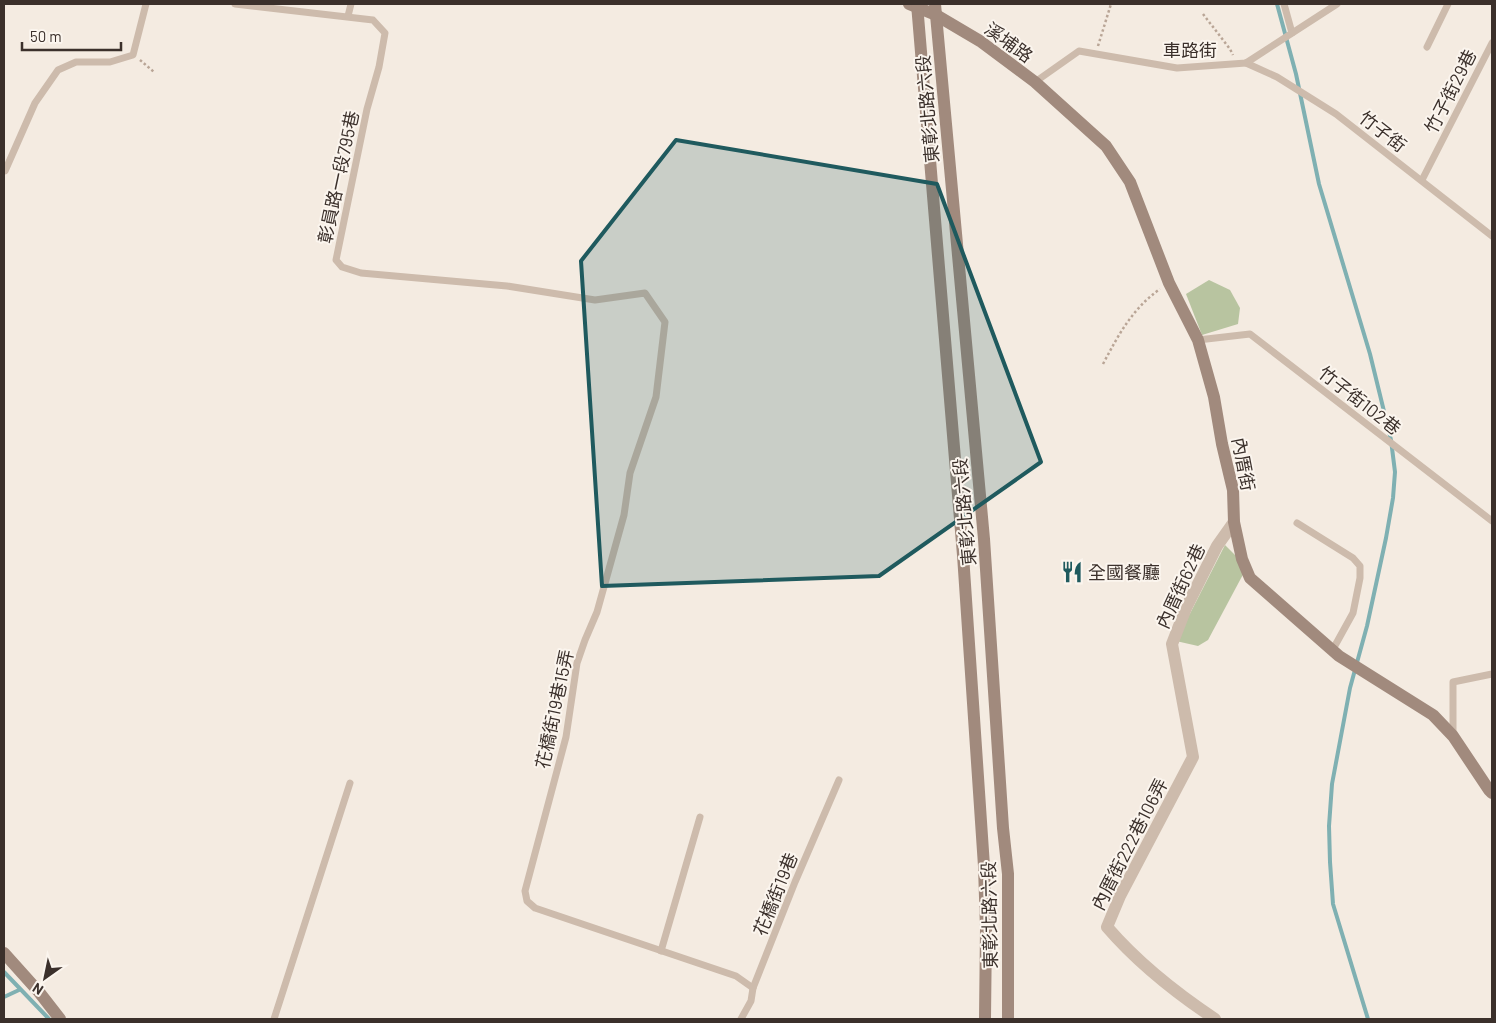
<svg xmlns="http://www.w3.org/2000/svg" width="1496" height="1023" font-family="Barlow,'Noto Sans TC',sans-serif">
<rect width="100%" height="100%" fill="#f4ebe1"/>
<!-- green -->
<g fill="#b8c4a0">
<path d="M1209,280L1230,290L1240,308L1238,324L1202,335L1186,294Z"/>
<path d="M1225,545L1247,567L1208,640L1198,646L1176,641Z"/>
</g>
<g fill="none" stroke-linecap="round" stroke-linejoin="round">
<!-- stream -->
<g stroke="#7fb0b2" stroke-width="4">
<path d="M1277,4L1296,74L1319,184L1370,354L1391,440L1395,472L1393,498L1386,538L1367,626L1350,688L1332,784L1329,826L1330,862L1333,904L1368,1019"/>
<path d="M4,972L49,1019"/>
<path d="M4,997L19,990"/>
</g>
<!-- path -->
<g stroke="#b9a596" stroke-width="2.5" stroke-dasharray="2.5 2.5" stroke-linecap="butt">
<path d="M1203,14L1230,49L1233,55"/>
<path d="M1098,46L1111,4"/>
<path d="M140,60L154,72"/>
<path d="M1103,364C1119,334 1132,309 1160,289"/>
</g>
<!-- lane -->
<g stroke="#cdbbac" stroke-width="7">
<path d="M235,4L373,20L385,33L379,67L367,109L336,260L342,267L361,273L507,286L595,300L645,293L665,322L656,397L630,473L624,515L597,612L585,640L577,663L566,737L525,891L527,901L535,908L736,976L753,988"/>
<path d="M1284,4L1292,33"/>
<path d="M348,16L351,4"/>
<path d="M1427,47L1448,4"/>
<path d="M1246,63L1277,77L1336,114L1492,236"/>
<path d="M1035,82L1079,51L1177,68L1246,63L1337,4"/>
<path d="M4,171H5L35,103L58,70L76,62H110L133,55L146,4"/>
<path d="M1422,180L1492,43"/>
<path d="M1198,340L1250,334L1492,521"/>
<path d="M1297,523L1353,558L1360,566V578L1353,613L1332,651"/>
<path d="M1453,736V682L1492,674"/>
<path d="M661,951L700,817"/>
<path d="M274,1019L350,783"/>
<path d="M741,1019L751,1001L753,988L795,882L839,780"/>
</g>
<!-- street -->
<path stroke="#cdbbac" stroke-width="12" d="M1215,1019C1176,993 1138,963 1107,927L1120,896L1193,757L1172,644L1186,608L1217,546L1234,522"/>
<!-- secondary -->
<g stroke="#a18a7d" stroke-width="12">
<path d="M909,4L936,15L980,41L1035,82L1106,146L1130,182L1169,283L1198,340L1214,397L1222,444L1233,490L1234,522L1242,559L1250,578L1339,656L1433,715L1453,736L1489,790L1492,793"/>
<path d="M917,4L963,555L984,866L986,929L985,1019"/>
<path d="M935,4L984,539L1003,828L1008,874V1019"/>
<path d="M4,953L39,992L60,1019"/>
</g>
</g>
<!-- marked area -->
<path fill="#1f5a5e" fill-opacity="0.2" stroke="#1f5a5e" stroke-width="4" stroke-linejoin="round" d="M676,140L937,184L1041,462L879,576L602,586L581,261Z"/>
<!-- icons -->
<defs>
<g id="restaurant-bare" transform="scale(1.725)"><path d="M-5-6h1v4h1v-4h1v4h1v-4h1v5L-1.5 .5V6h-2V.5L-5-1ZM5-6V6H3V1.5H1.5Q1.5-4 5-6Z" fill="#1f5a5e" stroke="#fbf5ee" stroke-width="2.5" paint-order="stroke"/></g>
</defs>
<g fill-rule="evenodd">
<use href="#restaurant-bare" x="1072" y="572"/>
</g>
<g text-anchor="middle" dominant-baseline="central" stroke-width="4" stroke-linejoin="round" paint-order="stroke">
<!-- street labels -->
<g font-size="18" fill="#3b302b" stroke="#fbf5ee">
<text transform="translate(1009 42) rotate(36)">溪埔路</text>
<text x="1190" y="50">車路街</text>
<text transform="translate(1450 91) rotate(-63)">竹子街29巷</text>
<text transform="translate(927 109) rotate(-95)">東彰北路六段</text>
<text transform="translate(1383 131) rotate(38)">竹子街</text>
<text transform="translate(338 177) rotate(-78)">彰員路一段795巷</text>
<text transform="translate(1360 400) rotate(38)">竹子街102巷</text>
<text transform="translate(1244 464) rotate(79)">內厝街</text>
<text transform="translate(964 512) rotate(-95)">東彰北路六段</text>
<text transform="translate(1180 586) rotate(-65)">內厝街62巷</text>
<text transform="translate(554 709) rotate(-78)">花橋街19巷15弄</text>
<text transform="translate(1129 844) rotate(-63)">內厝街222巷106弄</text>
<text transform="translate(775 894) rotate(-68)">花橋街19巷</text>
<text transform="translate(989 915) rotate(-91)">東彰北路六段</text>
</g>
<!-- poi labels -->
<g font-size="18" fill="#3b302b" stroke="#fbf5ee" text-anchor="start">
<text x="1088" y="572">全國餐廳</text>
</g>
</g>
<!-- border -->
<rect width="1496" height="1023" fill="none" stroke="#3b302b" stroke-width="10"/>
<!-- north arrow -->
<g transform="translate(45 978) rotate(213)" stroke="#fbf5ee" stroke-width="4" paint-order="stroke">
<path d="M0-4L9 19L0 12L-9 19Z" fill="#3b302b"/>
<text y="-8" font-size="14" font-weight="bold" text-anchor="middle" fill="#3b302b">N</text>
</g>
<!-- scale -->
<path d="M22 42v8h99v-8" fill="none" stroke="#3b302b" stroke-width="2.5"/>
<text x="30" y="42" font-size="15" fill="#3b302b" stroke="#fbf5ee" stroke-width="4" paint-order="stroke">50 m</text>
</svg>
